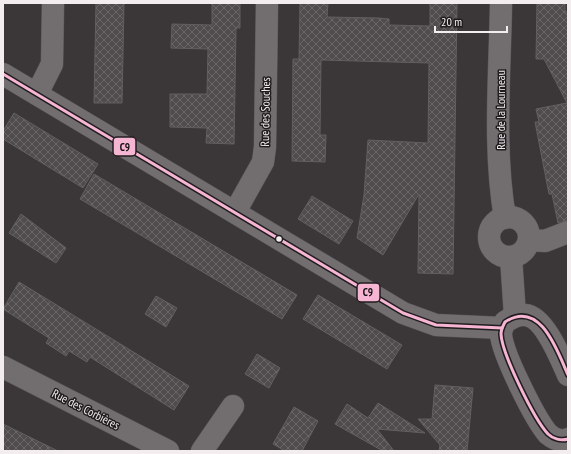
<svg xmlns="http://www.w3.org/2000/svg" width="571" height="454" font-family="'PT Sans Narrow',sans-serif">
<defs>
<pattern id="building-cross-hatch" width="8" height="8" patternUnits="userSpaceOnUse"><rect width="8" height="8" fill="#504c4e"/><path d="M0 0l8 8M0 8l8-8" fill="none" stroke="#6a6668"/></pattern>
</defs>
<rect width="100%" height="100%" fill="#3b3739"/>
<!-- building -->
<g fill="url(#building-cross-hatch)" stroke="#625f60">
<path d="M96,3H124L122,103H94Z"/>
<path d="M212,3H240V28H236L234,144L206,143L207,128L170,127V94H207L208,49L171,48L172,24L212,25Z"/>
<path d="M300,3H328L327,17L379,18L389,19V25L430,26V3H457L453,274L418,273L419,194L383,255L357,238L364,195L368,140L428,143L429,63L321,60L320,135H326L325,162L292,161L293,59H299Z"/>
<path d="M537,3H565V11L568,13V220L558,223L552,194H549L535,122H539L536,109L567,103L544,59H536Z"/>
<path d="M14,113L98,164L83,188L3,139V131Z"/>
<path d="M94,174L297,295L282,319L80,199Z"/>
<path d="M312,196L353,221L339,244L298,219Z"/>
<path d="M21,214L66,248L56,263L9,233Z"/>
<path d="M19,282L189,386L174,410L90,357L87,362L69,351L66,356L46,343L49,338L3,309Z"/>
<path d="M318,295L402,345L387,369L303,319Z"/>
<path d="M156,296L177,308L166,327L145,314Z"/>
<path d="M257,354L280,368L269,388L245,374Z"/>
<path d="M435,385L473,388L467,451H439L440,445L418,419H432Z"/>
<path d="M378,403L425,433L377,429L394,451H383L335,424L347,404L368,418Z"/>
<path d="M294,407L318,421L302,451H285L273,444Z"/>
<path d="M3,424L58,451H3Z"/>
</g>
<g fill="none" stroke-linecap="round" stroke-linejoin="round">
<!-- minor casing -->
<g stroke="#595556" stroke-width="23">
<g id="minor">
<path d="M501,3C500,74 493,148 505,218"/>
<path d="M3,74L403,313L436,325L502,328"/>
<path d="M37,94L52,64L53,3"/>
<path d="M235,212L263,162L265,147L267,3"/>
<circle cx="509" cy="237" r="20"/>
<path d="M529,240L545,241L568,232"/>
<path d="M511,257L515,316"/>
<path d="M3,367L168,451"/>
<path d="M568,375C561,359 544,316 525,315C517,314 511,318 505,322C503,326 501,329 501,334C502,353 535,419 548,434C554,439 561,442 568,439"/>
<path d="M202,451L233,406"/>
</g>
</g>
<!-- minor -->
<use href="#minor" stroke="#726e70" stroke-width="22"/>
<!-- bus-1 casing -->
<g stroke="#211d1f" stroke-width="6">
<g id="bus-1">
<path d="M3,74L403,313L436,325L502,328"/>
<path d="M568,375C557,350 540,299 505,322C503,326 501,329 501,334C502,354 534,419 548,434C553,439 561,441 568,439"/>
</g>
</g>
<!-- bus-1 -->
<use href="#bus-1" stroke="#f5b5d3" stroke-width="3"/>
</g>
<!-- markers -->
<circle fill="#f3edf0" stroke="#211d1f" stroke-width="1.5" cx="279" cy="239" r="3.5"/>
<g text-anchor="middle" dominant-baseline="central" stroke-width="3" stroke-linejoin="round" paint-order="stroke">
<!-- street labels -->
<g font-size="12" fill="#f3edf0" stroke="#211d1f">
<text transform="translate(500 110) rotate(-90)">Rue de la Lourneau</text>
<text transform="translate(265 112) rotate(-89)">Rue des Souches</text>
<text transform="translate(86 409) rotate(27)">Rue des Corbières</text>
</g>
</g>
<g stroke="#211d1f" stroke-width="1.5">
<rect x="113" y="137" width="23" height="19" rx="4" fill="#f5b5d3"/>
<rect x="357" y="283" width="23" height="19" rx="4" fill="#f5b5d3"/>
</g>
<g font-size="11" text-anchor="middle" font-weight="bold" fill="#111">
<text x="125" y="151">C9</text>
<text x="368" y="296">C9</text>
</g>
<!-- border -->
<rect width="571" height="454" fill="none" stroke="#f3edf0" stroke-width="8"/>
<!-- scale -->
<path d="M435 26v6h72v-6" fill="none" stroke="#f3edf0" stroke-width="2"/>
<text x="441" y="26" font-size="12" fill="#f3edf0" stroke="#211d1f" stroke-width="3" paint-order="stroke">20 m</text>
</svg>
